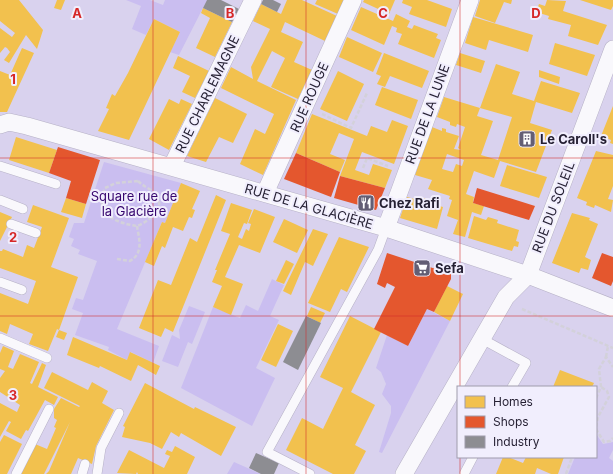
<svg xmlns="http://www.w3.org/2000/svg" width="613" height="474" font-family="Inter,sans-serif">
<rect width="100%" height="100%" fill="#d9d2ee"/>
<!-- green -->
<g fill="#cabef0">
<path d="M126,0H150L163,5L165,0H207L179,55L170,52L180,32L154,19L146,35L132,29L141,6Z"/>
<path d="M104,162L181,183L165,223L162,222L117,329L159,346L153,363L131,352L127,360L108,350L109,347L75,335L83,313L72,309L76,298L83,300L97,261L78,254L80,250L71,246L74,239L69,237L74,223H84Z"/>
<path d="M272,279L284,285L270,316L279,320L256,368L275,378L252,426L181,388L213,307L240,318L246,305L258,311Z"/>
<path d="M189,306L205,312L192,344L188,342L178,367L162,361L172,335L180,339L179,330Z"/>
<path d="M427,309L450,321L382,453L379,452L391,413V406L382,394L386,384L381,372L376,368L387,335L408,346Z"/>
<path d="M596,434L603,444L613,442V450L609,458L613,461V474H568L575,457H596Z"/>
<path d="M234,462L261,474H227Z"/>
</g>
<!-- homes -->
<g fill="#f2c14e" fill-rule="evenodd">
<path d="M0,0H19L43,30L37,49L26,35L9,63L4,60L10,52L7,48L5,47L0,53V28L12,37L15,33L0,21Z"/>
<path d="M57,0H65L61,10L54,8Z"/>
<path d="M287,0H302L337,16L325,41L285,22L281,32L303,42L294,62L312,70L298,99L271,87L285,58L272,51L257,81L296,100L263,175L240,164L255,129L265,134L274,114L221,88L231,67L253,79L251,67L270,29L253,21L261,4L281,14Z"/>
<path d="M317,0H344L338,14L315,4Z"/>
<path d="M364,0H395L389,14L363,2Z"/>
<path d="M403,0H427L452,9L446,27L409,14L412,7L402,3Z"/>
<path d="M480,0H512L511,4L504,2L495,23L475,16Z"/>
<path d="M547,0L566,1L563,11L607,25L598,45L568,36L571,25L548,19L549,16L536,12L539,4L545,6Z"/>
<path d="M580,0H613V6L611,10Z"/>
<path d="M361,7L393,21L396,14L410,21L407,27L412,29L414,25L438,34L436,38L441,40L434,58L398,44L402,34L396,32L397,28L392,26L384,45L351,30Z"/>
<path d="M203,8L232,22L215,57L196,48L210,18L201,13Z"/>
<path d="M473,17L533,35L528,52L489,40L486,50L465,43Z"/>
<path d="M154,19L180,32L129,140L98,131L109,109L106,108L112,94L115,96L128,73Z"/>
<path d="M347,37L382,53L373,72L339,57Z"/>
<path d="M555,43L595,55L587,76L549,64Z"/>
<path d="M22,48L34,53L7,112H0V71L10,75Z"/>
<path d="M384,53L429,71L422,88L390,76L385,87L377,84L381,76L376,74Z"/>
<path d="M460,53L485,61L481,73L456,65Z"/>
<path d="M178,56L209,71L195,98L182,92L190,76L173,68Z"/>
<path d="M496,64L520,72L512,94L534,101L541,81L580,93L572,113L536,102L530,123L552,130L536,172L500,161L494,178L474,171L466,194L474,197L473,203L484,206L481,215L472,212L465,237L453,234L458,220L447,216L452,200L449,199L450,196L428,189L432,180L415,175L432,127L442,131V128L446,129V132L459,136L454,149L461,150L458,148L465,127L457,124L456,127L450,125V122L437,117L444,97L480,108L477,116L493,121L481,155L498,160L512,117L480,108ZM447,154L464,160L462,166L456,164L453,172L442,169Z"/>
<path d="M539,70L560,77L559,84L539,77Z"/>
<path d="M338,71L364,84L347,121L320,109Z"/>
<path d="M382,87L418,100L411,119L375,105Z"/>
<path d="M215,98L247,114L233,143L219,137L206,162L187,156Z"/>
<path d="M169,99L179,104L181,99L192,104L169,150L149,139Z"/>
<path d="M613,106V144L610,143L611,140L601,136Z"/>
<path d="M312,114L367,136L371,126L387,132L392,120L408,126L394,164L362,152L355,170L369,175L373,164L392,170L385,188L340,176L354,139L339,133L330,154L345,160L340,172L296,153Z"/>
<path d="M16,137L57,150L49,173L9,160Z"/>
<path d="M596,151L613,155V186L608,199L613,200L611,212L595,205L594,208L586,205L587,202L577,198Z"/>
<path d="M507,165L547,177L539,198L500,186Z"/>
<path d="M181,183L200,191L192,209L195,210L192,218L189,217L183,231L173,227L165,248L162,246L154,266L145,262L162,222L165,223Z"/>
<path d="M216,195L226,200L173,332L165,328L161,337L139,328L158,280L171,285L190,238L197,242Z"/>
<path d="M407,197L423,201L424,198L429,200L428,203L443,207L437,229L400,218Z"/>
<path d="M66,198L86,204L82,218L61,212Z"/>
<path d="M231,203L252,210L247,224L244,223L238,237L242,239L246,229L249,231L251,224L248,223L254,209L275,217L260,253L239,245L225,277L243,284L231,315L213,307L222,286L212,282L217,270H215L230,234L221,231Z"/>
<path d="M33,205L69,218L51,267L78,277L59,330L67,333L64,340L56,337L59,330L57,329L48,351L29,344L33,334L10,324L7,334L0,331V293L28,304L36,281L0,268V251H2L3,249L23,257L27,245L34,248L42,227L27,222Z"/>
<path d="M0,212L12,217L0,241Z"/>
<path d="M572,213L590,218L589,220L598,224L585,257L591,260L588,270L581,268L579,273L552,263Z"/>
<path d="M474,216L486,220L488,217L498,220L497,223L519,230L516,241L519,242L518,247L514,246L512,251L468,238Z"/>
<path d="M284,219L308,230L297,253L273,242Z"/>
<path d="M313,229L328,234L313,266L305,262L291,295L283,291Z"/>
<path d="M339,237L369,247L347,292L341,289L330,312L308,303Z"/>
<path d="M286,260L294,264L284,284L276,281Z"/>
<path d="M447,286L463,294L450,321L434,312Z"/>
<path d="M311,307L325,313L320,323L307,316Z"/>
<path d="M350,316L381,332L351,392L375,405L355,445L366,451L354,474H333L286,450L302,418L323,429L343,388L320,377Z"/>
<path d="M278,324L293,331L276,367L261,360Z"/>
<path d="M73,337L127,360L130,352L160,366L156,375L138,365L131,381L100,366L99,368L67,355Z"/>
<path d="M3,346L14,351L8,367L13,369L20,354L39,362L30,383L32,384L42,363L46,365L38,387L58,397L54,405L45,400L28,431L26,430L21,439L6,431L11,422L9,421L0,437V403L17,412L20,405L0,392V378L5,371L0,369V353Z"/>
<path d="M560,370L594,383L592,387H553Z"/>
<path d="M52,372L88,390L92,382L108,391L102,403L114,410L96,446L92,464L78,458L71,474H46L49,471L70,422L44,474H21L35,444L47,449L56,428L54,427L57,420L54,418V409L61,398L79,407L80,406L44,388Z"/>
<path d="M145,383L194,409L195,407L236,427L221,456L181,433L179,437L171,432L162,449L150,443L122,437L125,427L123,426Z"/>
<path d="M4,435L22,444L7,474H0V442Z"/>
<path d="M175,446L195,457L187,474H138L137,472L136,474L117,473L129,450L164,468L170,456L165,454L167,450L172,452Z"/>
<path d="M503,457H508L523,463L526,457H564L558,474H551L537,468L535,474H496Z"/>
</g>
<!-- shops -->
<g fill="#e4572e">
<path d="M58,147L100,160L86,204L66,198L71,181L49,173Z"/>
<path d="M296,153L340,172L331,197L284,179Z"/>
<path d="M340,176L385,188L376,210L334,198Z"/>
<path d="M477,188L535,206L529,220L473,203Z"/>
<path d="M387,253L451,274V279L434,312L427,309L408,346L374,329L395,287L387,283L385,288L377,284Z"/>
<path d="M602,253L613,257V281L611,286L592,278Z"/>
</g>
<!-- industry -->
<g fill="#8d8d92">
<path d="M207,0H221L239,9L232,22L203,8Z"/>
<path d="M263,0H273L281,4L277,12L261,4Z"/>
<path d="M306,316L321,323L298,370L283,362Z"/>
<path d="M256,453L279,463L274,474H261L249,468Z"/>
</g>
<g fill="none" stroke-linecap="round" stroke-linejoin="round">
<!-- lane casing -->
<g stroke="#b6b1c6" stroke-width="10">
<g id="lane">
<path d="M0,166L56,184"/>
<path d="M0,200L23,209"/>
<path d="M11,224L36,233"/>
<path d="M0,282L22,290"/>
<path d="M0,338L47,358"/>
<path d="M482,339L526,363L512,387"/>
<path d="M16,474L49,409"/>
<path d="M82,474L85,464"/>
<path d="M97,474L101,448L119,413"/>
<path d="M310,474L267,452L378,250L386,228"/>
<path d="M464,474L473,457"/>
</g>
</g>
<!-- street casing -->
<g stroke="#b6b1c6" stroke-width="18">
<g id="street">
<path d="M0,125L9,122L27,126L386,228L528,275L613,308"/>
<path d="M172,166L253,0"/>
<path d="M265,193L353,0"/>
<path d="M386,228L470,0"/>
<path d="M404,474L506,297L528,275L613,49"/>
</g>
</g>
<!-- path -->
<g stroke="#d3d1da" stroke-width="2.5" stroke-dasharray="4 2" stroke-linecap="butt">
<path d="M322,114L351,128L367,93"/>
<path d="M363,168L367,158L388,166"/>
<path d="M138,181C142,185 146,187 151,190C170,204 152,220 137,226C116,223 93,214 105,188L116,183Z"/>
<path d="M117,259L130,261C144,253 139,239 137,226"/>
<path d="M522,309L613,348"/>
<path d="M606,357L608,346"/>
<path d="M596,398L601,387L599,369L606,357L613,367"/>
<path d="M596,427L598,417L609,397L607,391L601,387"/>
<path d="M596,429L604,442L610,441L613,438"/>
<path d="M566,474L572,457"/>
</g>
<!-- lane -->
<use href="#lane" stroke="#f9f8fc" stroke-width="9"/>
<!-- street -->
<use href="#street" stroke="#f9f8fc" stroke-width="17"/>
</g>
<!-- grid -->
<path fill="none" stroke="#d62828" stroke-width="1" stroke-opacity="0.55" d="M153,0V474M306,0V474M460,0V387M0,158H613M0,316H613M460,457V474"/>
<!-- icons -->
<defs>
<g id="building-square" transform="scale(0.9)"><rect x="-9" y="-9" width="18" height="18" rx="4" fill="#635e74" stroke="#f1eefd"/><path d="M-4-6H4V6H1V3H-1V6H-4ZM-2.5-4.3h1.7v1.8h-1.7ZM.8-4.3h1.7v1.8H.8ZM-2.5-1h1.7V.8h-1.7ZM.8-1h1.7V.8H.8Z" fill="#fff"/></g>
<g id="restaurant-square" transform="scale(0.9)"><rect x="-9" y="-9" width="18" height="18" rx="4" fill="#635e74" stroke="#f1eefd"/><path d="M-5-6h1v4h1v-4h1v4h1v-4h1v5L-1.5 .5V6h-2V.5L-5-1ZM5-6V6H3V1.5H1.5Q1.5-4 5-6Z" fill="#fff"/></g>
<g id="supermarket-square" transform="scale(0.9)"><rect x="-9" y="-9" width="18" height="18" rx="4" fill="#635e74" stroke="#f1eefd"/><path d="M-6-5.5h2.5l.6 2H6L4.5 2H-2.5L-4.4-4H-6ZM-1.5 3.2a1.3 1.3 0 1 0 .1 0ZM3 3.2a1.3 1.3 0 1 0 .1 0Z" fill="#fff"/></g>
</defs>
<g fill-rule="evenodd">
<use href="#building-square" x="527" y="139"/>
<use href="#restaurant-square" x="366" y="203"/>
<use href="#supermarket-square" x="422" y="268"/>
</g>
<g text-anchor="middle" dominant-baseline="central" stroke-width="4" stroke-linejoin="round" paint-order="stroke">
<!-- street labels -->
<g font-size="13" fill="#241f32" stroke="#f1eefd">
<text transform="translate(207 94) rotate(-64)">RUE CHARLEMAGNE</text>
<text transform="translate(309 97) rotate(-66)">RUE ROUGE</text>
<text transform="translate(427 114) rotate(-70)">RUE DE LA LUNE</text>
<text transform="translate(309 206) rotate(16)">RUE DE LA GLACIÈRE</text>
<text transform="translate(553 207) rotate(-69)">RUE DU SOLEIL</text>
</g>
<!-- poi labels -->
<g font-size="13" font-weight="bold" fill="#241f32" stroke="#f1eefd" text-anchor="start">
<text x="540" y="139">Le Caroll's</text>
<text x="379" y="203">Chez Rafi</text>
<text x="435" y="268">Sefa</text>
</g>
<!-- park labels -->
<g font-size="13" fill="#36056e" stroke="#f1eefd">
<text x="134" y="196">Square rue de<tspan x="134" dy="15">la Glacière</tspan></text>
</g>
</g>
<g font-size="13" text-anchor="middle" font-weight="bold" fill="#d62828" stroke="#f1eefd" stroke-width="4" stroke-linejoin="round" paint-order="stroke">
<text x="77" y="18">A</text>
<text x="230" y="18">B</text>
<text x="383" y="18">C</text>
<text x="536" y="18">D</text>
<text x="13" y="84">1</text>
<text x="13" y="242">2</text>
<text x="13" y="400">3</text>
</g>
<!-- legend -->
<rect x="457" y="386" width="140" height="72" fill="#f1eefd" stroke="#9f9bac"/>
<rect x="465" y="396" width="20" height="12" fill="#f2c14e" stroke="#9f9bac"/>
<text x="493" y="406" font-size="12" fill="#241f32">Homes</text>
<rect x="465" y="416" width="20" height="12" fill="#e4572e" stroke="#9f9bac"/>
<text x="493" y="426" font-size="12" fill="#241f32">Shops</text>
<rect x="465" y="436" width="20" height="12" fill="#8d8d92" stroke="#9f9bac"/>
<text x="493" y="446" font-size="12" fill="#241f32">Industry</text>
</svg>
